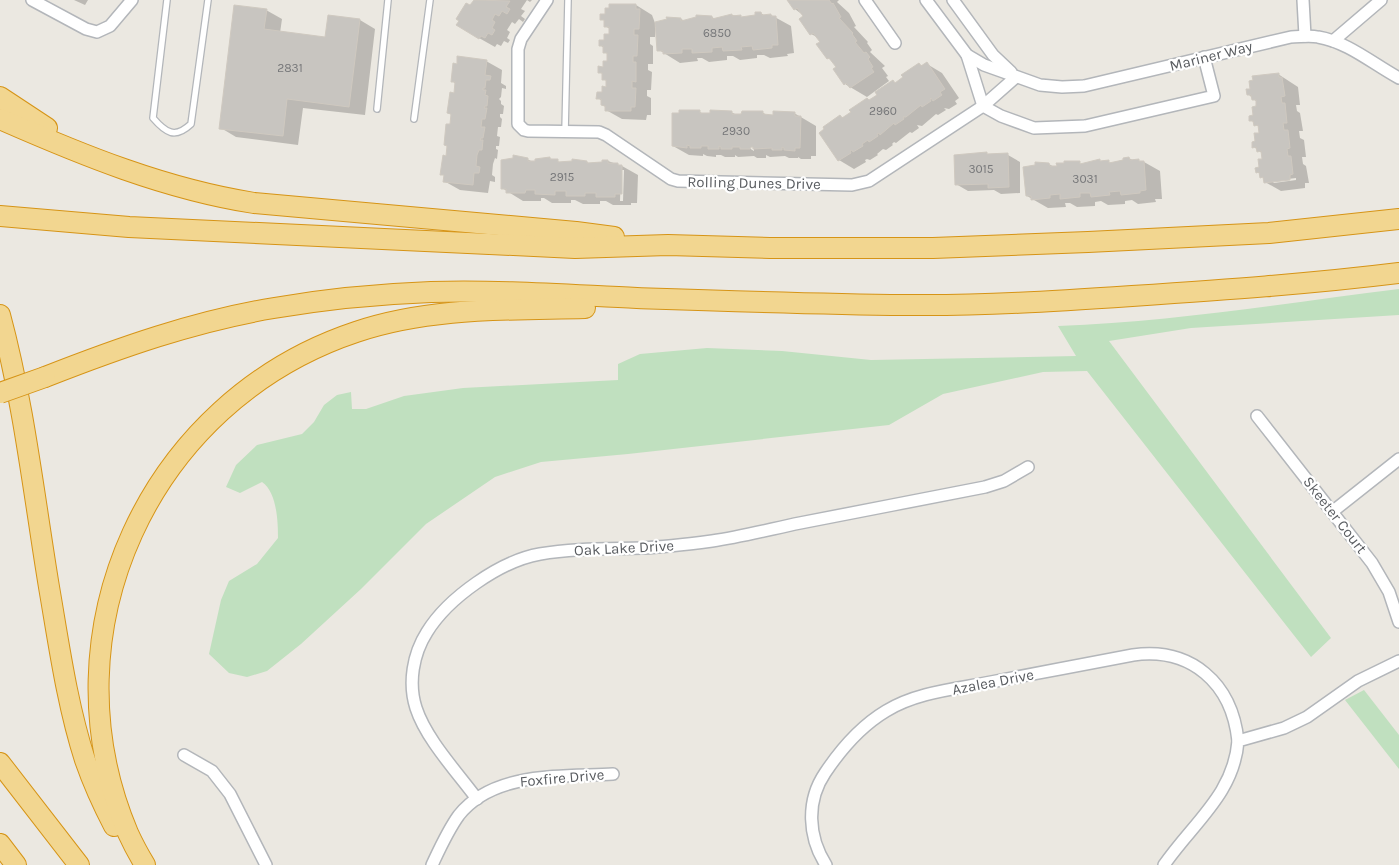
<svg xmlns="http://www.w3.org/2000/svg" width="1399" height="865" font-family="Karla,sans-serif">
<rect width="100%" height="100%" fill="#ebe8e1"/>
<!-- green -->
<g fill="#c0e0bf">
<path d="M1399,289V315L1191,328L1109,341L1331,638L1311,657L1087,371L1043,372L943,394L889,425L628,454L541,462L495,477L426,524L361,589L301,644L267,671L247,677L229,673L209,654L221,600L229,581L257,564L278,538C278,522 277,492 262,482L240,493L226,487L236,465L257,445L302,434L314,422L324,405L337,395L351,392L352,409H366L404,396L463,388L618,380V364L640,354L707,348L782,351L871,360L1076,356L1058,326C1172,322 1286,303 1399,289Z"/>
<path d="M1364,690L1399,735V769L1345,700Z"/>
</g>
<!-- shadow -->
<g fill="#0003" fill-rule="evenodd">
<path d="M74,0H88L85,5Z"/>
<path d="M475,0H532L530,2L527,0L521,9L525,11L521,16L525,19L523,22L519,19L515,24L512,22L507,30L510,32L507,38L510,40L508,43L504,41L501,46L497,44L495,47L479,38L471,7Z"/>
<path d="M789,0H839L837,2L849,13L856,26L854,27L868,42L867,43L872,50L870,52L885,66L882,68L888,76L886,77L889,81L867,97L845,84L837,67L834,62L828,58L821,42L819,38L811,34L804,16L795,9Z"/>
<path d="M611,5H636L652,15L655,23L668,20V18L681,19L685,21L712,17L715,19L732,15L744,18L757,16L761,13L765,16L771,15L791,26L794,53L787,54L788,56L770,58L764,55H757V58L740,60L733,56H727V60L709,62L702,58H697L698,61L680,63L659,50L657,27H655V37H650V44L653,46V64H648V70L652,72L651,90H647V96L651,98V115H647L646,120L622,119L606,110V107L602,105V101L598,98L607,88V81L603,79V74L599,72L608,62V54L604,52V48L600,45L610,36V29L605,26V21L602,19L610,9Z"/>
<path d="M266,10L282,19L280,33L326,38L360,20L375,29L365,115L303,108L298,145L236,137L221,128Z"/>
<path d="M486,61L502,70L501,83L506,86V89L502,88L501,97L499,99L501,101V104L504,106L503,114H500V117L502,119L501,127H498L497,136L500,137L499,146H496V149L498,150L497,159L495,158L493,164L492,175L495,177V182L490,181L488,193L460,190L444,181L445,176L442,174L447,157L452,115L448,113L455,94L456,84L452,81Z"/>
<path d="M919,64L923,66L927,64L942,73L959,98L955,101L957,104L949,109L944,108L946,110L938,115L936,114L922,126L917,125L919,128L912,133L910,132L896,143L894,142L892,144L893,145L886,150L883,149L877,154L878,155L870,160L867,159L865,160L866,162L854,169L839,160L840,116L844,118L870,101L893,82L896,84Z"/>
<path d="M1278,74L1298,87L1300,105H1296L1297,111L1300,113L1303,131H1299L1300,138L1304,140L1306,157H1302L1303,164L1306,166L1309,183H1305V188L1281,191L1265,182L1261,174L1257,172L1263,160V154L1254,147L1260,134L1259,127L1251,120L1258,107L1257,102L1248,94ZM1296,178V180L1274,183L1272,181Z"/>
<path d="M700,112L705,115L731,112L737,115L762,112L768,116L794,113L816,126V156H811V159H801L798,157V158H789L785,156L770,157L766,155V158H757L754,156L738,157L735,155V157H725L721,155H716V157L707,156L703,154V156L689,155L673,146ZM746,143L754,148V151L744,145Z"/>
<path d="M989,155H1008L1020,162V193L1001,194L994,190L968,191L956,184Z"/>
<path d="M549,158L562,163L587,162L590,164L608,161L622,166L638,175L637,203H631V205H613L606,201H600V204H583L575,200H571V203H552L544,198H541V201H523L502,188L527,159L533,162ZM621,170H624L623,201H620Z"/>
<path d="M1129,158L1134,161L1144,162L1160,171L1162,199H1155L1156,202L1138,204L1132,200L1125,201V204L1108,205L1101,201L1095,202V206L1077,207L1070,203H1065L1066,207L1048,208L1027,196L1049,164L1054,167L1079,163L1083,165L1100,161L1112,163Z"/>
</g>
<!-- building -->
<g fill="#c8c5c0" stroke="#cfc9c0">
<path d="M474,0L510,1L506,7L510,9L507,14L502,11L499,16L495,14L492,20L495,22L492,28L495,30L492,35L488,33L485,38L481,36L479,39L456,25L459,21L456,19L466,3L470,5Z"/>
<path d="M787,0H829L832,4L833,3L841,17L839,18L853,33L852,34L857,41L855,42L864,53L866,52L870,57L868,59L873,67L871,68L874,72L850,88L846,83L844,85L833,69L836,67L829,58L827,59L816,44L820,42L813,33L810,35L799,19L803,16L797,8L794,10Z"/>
<path d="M609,4H636V9H640L639,29H634V35H638L637,56H633V62H636V82L632,81V88H636L635,107H631V111H605V106L601,105V99H596L597,92H602V86L606,87V80H602V73H598V66L603,67V61H607V53H603V46H599V40H604V34H609V27H604V20H600V14H605V8H609Z"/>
<path d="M234,5L267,9L264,29L325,37L328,15L360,19L349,107L287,99L283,136L219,129Z"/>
<path d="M755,12H761L762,15L771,14V16H776L778,45H772V48L753,50L752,46L741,47L742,50L723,51L722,47L712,48V52L692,53V49H682V53L663,54V51H657L655,22L667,19L666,17L681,18V21L696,17V15L712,16V19L732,14V16L741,15V17L755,15Z"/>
<path d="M457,56L487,60L485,75L491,76L490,80H486L485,88H483V90H486L485,95L488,96L487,106H485L484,108H487L485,119H482L481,127H485L483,138H481L480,140H483L482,150H479L477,155L476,166L480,167L479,173H474L473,185L443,182L444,175H440L443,155L446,156L447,146L444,145L446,124H450L451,114L447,113L450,92L454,93L455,82H451L453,63L457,64Z"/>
<path d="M927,62L945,89L940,92L942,95L933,101L931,98L930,99L931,101L922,107L921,105L906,117H903L904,119L895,125L894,123L880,135L879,133L877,134L878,136L869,142L868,140L862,144L863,146L853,152L852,150L850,151L851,153L838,161L819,133L824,129L823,127L840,115L842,118L851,112L849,110L867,98L869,100L877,95L875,92L893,80L895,83L903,77L901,75L919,63L921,66Z"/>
<path d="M1279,73V77H1282L1285,96L1281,97L1282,103H1285L1287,123H1283L1284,130H1288L1290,148L1287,149L1288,156H1291L1293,174L1290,175V180L1264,183L1263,177L1260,178L1259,172L1256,173L1255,168L1259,167L1258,159H1262L1261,151L1257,152L1256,147L1252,148V142L1255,141L1254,133H1259L1258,125L1254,126L1253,121H1249V116L1253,115L1252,107L1256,106V100H1252L1251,95H1247L1246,89H1250L1249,81L1253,80L1252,76Z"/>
<path d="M679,110H700V113H710V110L732,111V114H741L742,111H763V114L773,115V111L795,112V116H801L800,148H795V151L784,150V148L782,147V150H772V148L753,149V147H751L750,149H740V147H732V149H721V147L719,146V149H708V146H701V148H690V146L687,145V148L672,146V113H679Z"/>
<path d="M987,152V154L1008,153L1009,187L988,188V184L955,185L954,155Z"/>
<path d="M513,155L528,158V161H535V159L550,157V159H558V162L572,161V159L587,161V163L602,162V160H608V163H618V165H622V194H615V197H596V193H585V196H566V191H555V195L535,194V190H526L525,193H506V189H501V160L513,158Z"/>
<path d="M1129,157L1130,160L1139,159V161H1144L1146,190L1140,191V193L1121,195L1120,191L1109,192L1110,195L1091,197L1090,193H1080V197L1060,199V194L1050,195V198L1031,200V196H1026L1023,167L1035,165V162L1049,163L1050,166H1057L1056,163H1064V161H1080V164L1100,159V161L1109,160V163L1123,160V158Z"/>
</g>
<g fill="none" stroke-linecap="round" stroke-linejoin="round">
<!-- service casing -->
<g stroke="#b3b6ba" stroke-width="8">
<g id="service">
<path d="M167,0L153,118C166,133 175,139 191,124L208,0"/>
<path d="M377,109L388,0"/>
<path d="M414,119L430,0"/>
<path d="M565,132L568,0"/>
</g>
</g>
<!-- minor casing -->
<g stroke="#b3b6ba" stroke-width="14">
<g id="minor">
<path d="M32,0L86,29L97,32L110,26L132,0"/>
<path d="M547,0L521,39L518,49V124L524,130L528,131L599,132L606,135L671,179L678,181L852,185L869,181L983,106L1016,77"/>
<path d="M865,0L895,43"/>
<path d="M926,0L967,55L984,65L1040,85L1062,87L1084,86L1291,37C1300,37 1309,35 1318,37C1348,42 1373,64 1399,78"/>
<path d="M953,0L993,55L1011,72"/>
<path d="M1303,0L1305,36"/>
<path d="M1333,41L1381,0"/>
<path d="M967,55L983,106L1001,116L1034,128L1085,126L1214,96L1204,57"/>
<path d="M1257,416L1372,563L1389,592L1399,622"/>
<path d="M1332,512L1399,459"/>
<path d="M184,755L212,771L230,794L266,865"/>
<path d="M477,799C457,772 426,739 416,708C408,683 413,654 427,632C448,598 500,561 540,554C573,548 608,549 642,548C665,547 689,544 712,541C741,537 771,529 800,523C862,511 923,499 985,487L1004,481L1028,467"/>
<path d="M432,865C440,848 448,830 459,815C494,771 563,777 613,774"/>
<path d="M826,865C808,837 806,801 825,773C841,749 861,726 886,711C917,692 956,689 991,682C1038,673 1086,664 1133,655C1191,647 1232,683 1238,741"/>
<path d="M1164,865C1193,823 1234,794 1238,741L1284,728L1307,717L1358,681L1399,661"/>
</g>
</g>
<!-- motorway casing -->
<g stroke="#d69416" stroke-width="22">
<g id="motorway">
<path d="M0,97L47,128"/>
<path d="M0,119C82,155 165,189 254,203L576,232L614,237"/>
<path d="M0,216L129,227L575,248L668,245L770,248H933L1088,242L1269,233L1399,219"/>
<path d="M0,315C24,404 34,496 49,587C59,645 67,704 85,760C93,783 103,805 114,826"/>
<path d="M45,377C119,348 195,321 274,308C326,299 379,294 431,292C500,290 569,295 637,298C727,301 816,304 905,305C981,306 1057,301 1132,296C1221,290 1310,284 1399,273"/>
<path d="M0,763L79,865"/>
<path d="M0,844L16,865"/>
<path d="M145,865C139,855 133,844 128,833C43,632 149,401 356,332C430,307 508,310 585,308"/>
</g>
</g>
<!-- service -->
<use href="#service" stroke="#fff" stroke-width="5.5"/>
<!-- minor -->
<use href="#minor" stroke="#fff" stroke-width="11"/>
<!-- motorway -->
<use href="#motorway" stroke="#f2d690" stroke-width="20"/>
<!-- motorway-bridge casing -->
<g stroke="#d69416" stroke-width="22" stroke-linecap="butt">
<path id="motorway-bridge" d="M0,393L45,377"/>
</g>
<!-- motorway-bridge -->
<use href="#motorway-bridge" stroke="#f2d690" stroke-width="20"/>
</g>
<g text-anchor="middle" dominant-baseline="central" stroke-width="4.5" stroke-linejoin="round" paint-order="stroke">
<!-- number labels -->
<g font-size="12" fill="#757678">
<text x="717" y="33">6850</text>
<text x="290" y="68">2831</text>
<text x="883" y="111">2960</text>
<text x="736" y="131">2930</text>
<text x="981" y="169">3015</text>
<text x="562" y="177">2915</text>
<text x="1085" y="179">3031</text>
</g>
<!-- street labels -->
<g font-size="15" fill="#595c60" stroke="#fff">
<text transform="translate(1211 56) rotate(-14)">Mariner Way</text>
<text transform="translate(754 183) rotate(1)">Rolling Dunes Drive</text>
<text transform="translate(1335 515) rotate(52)">Skeeter Court</text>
<text transform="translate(624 548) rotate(-3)">Oak Lake Drive</text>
<text transform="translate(993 682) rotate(-11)">Azalea Drive</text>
<text transform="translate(562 778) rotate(-5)">Foxfire Drive</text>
</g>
</g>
</svg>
